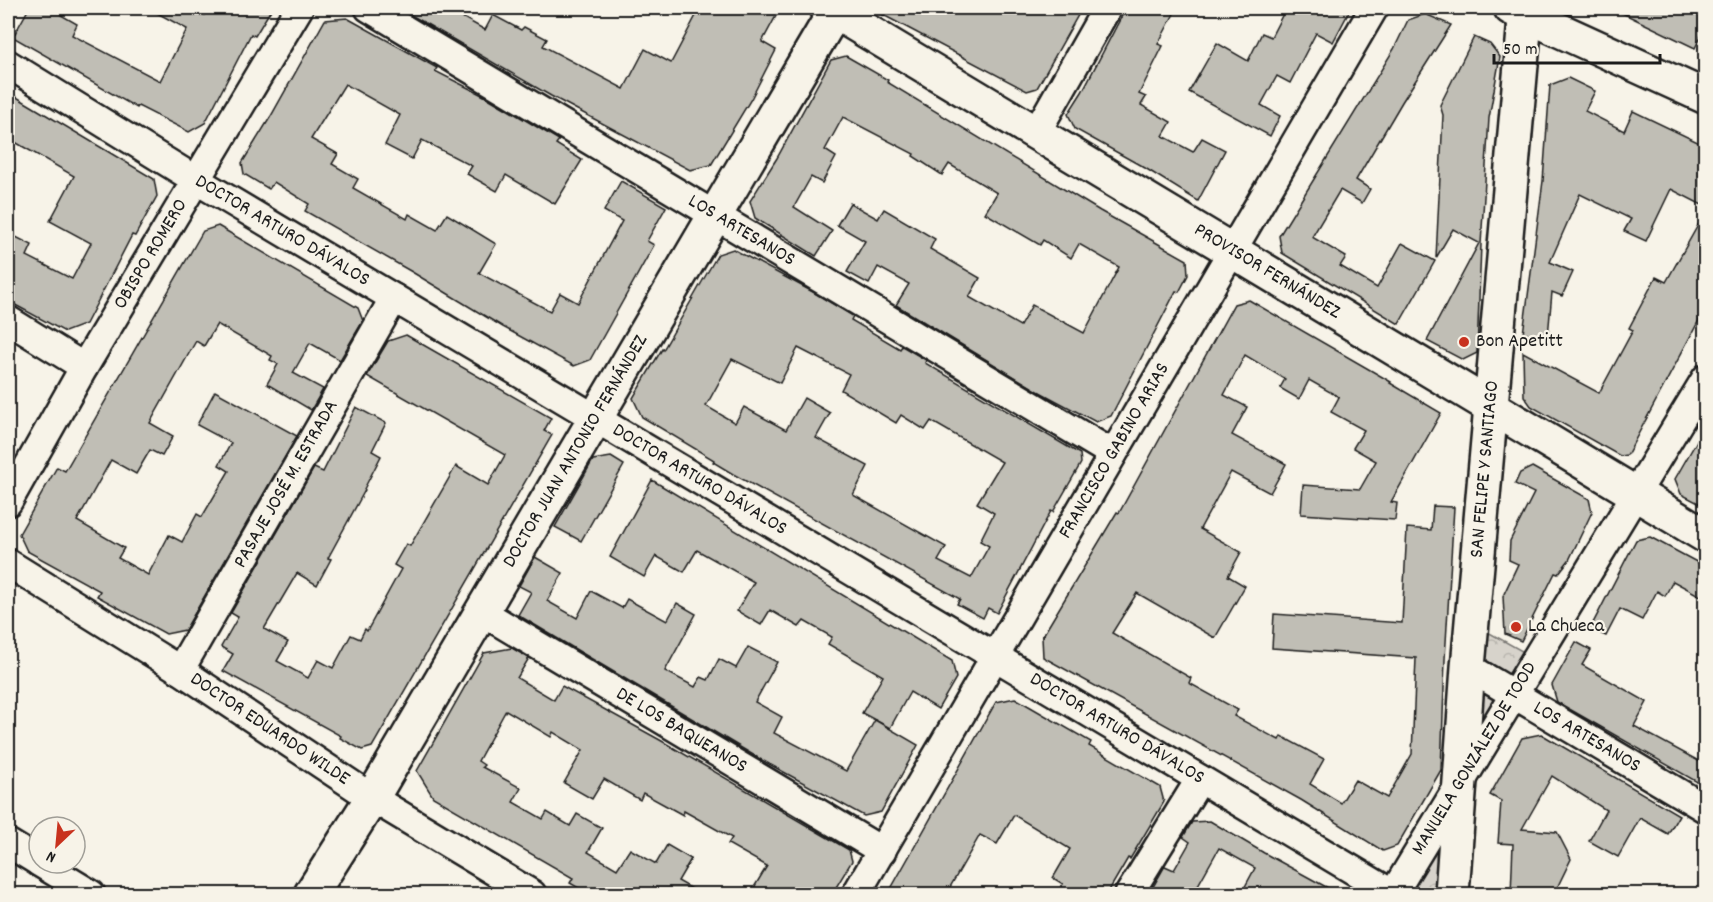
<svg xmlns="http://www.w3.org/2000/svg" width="1713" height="902" font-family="Dekko,sans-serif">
<defs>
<pattern id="park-crowns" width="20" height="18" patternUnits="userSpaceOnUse" patternTransform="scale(1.5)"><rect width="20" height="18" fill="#d7d3cb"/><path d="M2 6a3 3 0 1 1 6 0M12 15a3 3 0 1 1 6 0" fill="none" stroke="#b8b5ae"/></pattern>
</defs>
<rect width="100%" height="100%" fill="#f7f3e8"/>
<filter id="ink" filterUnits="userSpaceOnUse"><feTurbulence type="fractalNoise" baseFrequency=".0167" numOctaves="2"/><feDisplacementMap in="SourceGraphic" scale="12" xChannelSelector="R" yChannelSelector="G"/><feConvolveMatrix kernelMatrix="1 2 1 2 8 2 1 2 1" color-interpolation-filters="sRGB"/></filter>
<g filter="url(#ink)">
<!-- park -->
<g fill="url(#park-crowns)" stroke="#7a7874" stroke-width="1.5">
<path d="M1477,626L1531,656L1465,768Z"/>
<path d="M1457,795L1449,894H1400Z"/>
</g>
<!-- building -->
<g fill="#c0beb5" stroke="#1c1c1c" stroke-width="1.5" fill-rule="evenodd">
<path d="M29,8H65L61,15L77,24L72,35L160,81L187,29L148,8H191L205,15L209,8H272L255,36L251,34L205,123L189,132L138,106L137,108L13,37Z"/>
<path d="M399,8H446L485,30L493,15L521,30L524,27L547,39L543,46L624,89L645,49L671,63L700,8H764L777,14L762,42L776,50L751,99L711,165L690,170L551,96Z"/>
<path d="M870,8H1082L1037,88L1027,91Z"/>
<path d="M1126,8H1177L1158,44L1163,46L1139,94L1146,97L1141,105L1171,122L1163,136L1193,152L1202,138L1225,150L1198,201L1145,168L1075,129L1068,114L1082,92Z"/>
<path d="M1286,8H1351L1333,42L1316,33L1290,83L1277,76L1261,105L1280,116L1270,136L1189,92L1217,43L1248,61L1262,33L1271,37Z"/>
<path d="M1612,8H1706V26L1695,48Z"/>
<path d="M1425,14L1451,25L1402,102L1356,180L1370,189L1362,203L1340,190L1312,237L1346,257L1340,266L1377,288L1402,243L1435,261L1399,324L1282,253L1279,236L1394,49L1408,20Z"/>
<path d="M347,18L437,68L435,71L488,98L559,140L556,144L582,160L555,204L506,175L497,191L467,174L472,166L422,140L412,159L385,145L400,115L345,84L311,139L338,154L332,164L358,179L353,188L407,219L409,214L437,230L447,214L496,244L479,273L550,311L560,293L578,303L622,221L604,211L621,181L666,207L647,241L654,245L590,360L574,366L503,327L412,272L305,211L309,204L274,182L269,189L244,174L242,163L271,116L325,20Z"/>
<path d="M1474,37L1490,44L1500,57L1489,118L1481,244L1477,353L1463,360L1427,341L1479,243L1453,229L1436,258L1443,115L1440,105Z"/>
<path d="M846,56L888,80L887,82L1100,211L1187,260L1188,275L1179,292L1176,291L1111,416L1096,422L1038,391L896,305L909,284L878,267L869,284L847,272L865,241L837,225L850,203L878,219L884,209L935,239L930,249L980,278L969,297L1020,326L1032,305L1084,333L1119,267L1079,244L1071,258L1043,240L1040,245L985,213L997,193L949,164L942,175L913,156L914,154L843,117L825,150L836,157L822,183L811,177L794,207L832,231L816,256L755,218L750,201L777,158L831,60Z"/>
<path d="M1568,78L1595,91L1585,111L1624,131L1633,111L1706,146V207L1671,189L1646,241L1624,231L1631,219L1580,194L1550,262L1573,272L1562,296L1552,292L1548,336L1523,334L1543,181L1550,85Z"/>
<path d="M8,92L154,179L157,196L135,236L132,235L86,324L65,332L8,301V233L32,245L27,256L72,279L91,243L50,221L74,176L8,138Z"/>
<path d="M1706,211V307L1627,455L1620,456L1531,406L1524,396L1523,352L1599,393L1633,330L1629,328L1656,277L1666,282Z"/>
<path d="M218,226L358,308L363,321L340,360L310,343L293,373L323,389L311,410L267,384L278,364L270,360L272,356L217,324L204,346L196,341L150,423L173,436L162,456L150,450L136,474L111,460L77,521L124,548L118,558L148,575L169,535L182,542L197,514L202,517L229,471L219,465L231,443L197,425L215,391L297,436L185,630L166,634L97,596L100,591L27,551L19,534L57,467L65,471L203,231Z"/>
<path d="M733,249L813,292L853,316L851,320L900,349L902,346L926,360L925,363L1080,454L1081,463L1053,512L1051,511L997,613L988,608L983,618L957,604L960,599L733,474L713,462L714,460L642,417L633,398L662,349L663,350L718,254ZM798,348L849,374L841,390L896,423L901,415L925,430L931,421L1002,462L977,503L994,513L980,541L989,546L971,578L938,561L946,547L853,495L868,466L816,438L830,413L804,398L786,430L744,407L735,423L706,406L732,359L780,383Z"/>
<path d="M1249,300L1391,382L1390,383L1441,413L1391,502L1397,503L1395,520L1301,514L1303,485L1360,489L1376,461L1353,448L1364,430L1331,412L1339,397L1309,380L1299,399L1280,388L1285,379L1245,355L1224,395L1247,407L1232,435L1286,464L1270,493L1231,472L1200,529L1241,552L1228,576L1245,586L1215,638L1137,593L1112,633L1191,678L1189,683L1238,710L1234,716L1279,740L1281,736L1324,759L1310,784L1341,803L1355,780L1387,798L1412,754L1416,658L1272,648L1274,614L1402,623L1407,528L1431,530L1433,506L1454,507L1445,659L1441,770L1397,846L1383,851L1301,800L1043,657L1042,637L1117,512L1119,513L1234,304Z"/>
<path d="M406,335L551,418L544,431L552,435L372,747L362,750L340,738L341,736L223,671L233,654L221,647L238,617L231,613L314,468L323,472L356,407L386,423L372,451L381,456L364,489L365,490L328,558L331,559L317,585L297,573L264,629L288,642L277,661L308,678L318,660L333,668L351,635L360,639L365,629L367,631L401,569L394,565L406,544L410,546L456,466L488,485L505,455L367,376L388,341Z"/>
<path d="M1706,425V507L1681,494L1675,479Z"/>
<path d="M611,457L624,465L581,541L555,527L593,460Z"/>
<path d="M1532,467L1589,499L1592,512L1569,560L1558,574L1555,573L1521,641L1505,634L1503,596L1518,564L1509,560L1510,541L1534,493L1515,484L1520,473Z"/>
<path d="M652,480L952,661L956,678L938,709L910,692L890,728L862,713L883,676L828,644L832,637L804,621L799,627L770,610L761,625L737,611L754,582L697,550L684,572L656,556L644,577L610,557Z"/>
<path d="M1650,537L1706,567V599L1673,581L1665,596L1657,591L1642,620L1620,609L1606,636L1590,629L1636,540Z"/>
<path d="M535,557L563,573L547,601L577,618L591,591L622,608L627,599L667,621L677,603L696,614L665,671L695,687L701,677L708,680L719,659L736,668L748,647L777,662L755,702L782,717L774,733L846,771L875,720L918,745L881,812L864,816L760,759L518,615L531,592L519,586Z"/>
<path d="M1576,642L1591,650L1582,665L1647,702L1634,726L1706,765V787L1557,702L1552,685Z"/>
<path d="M512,648L529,658L517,678L554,700L562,686L660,740L849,850L852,861L832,894H750L767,866L728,844L732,838L684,811L683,815L643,793L640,800L604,779L592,799L564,783L583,750L553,732L551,737L506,710L478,761L484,765L482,767L521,788L513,802L543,819L547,812L570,826L577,814L602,828L588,852L617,869L630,849L656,864L667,845L691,859L678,881L701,894H589L570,883L573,878L433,797L417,771L484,653Z"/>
<path d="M1015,698L1091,742L1089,746L1160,787L1164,802L1130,859L1128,858L1107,894H1056L1063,884L1053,878L1070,849L1014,815L997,844L980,835L946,894H888L996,702Z"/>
<path d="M1541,734L1679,815L1668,834L1640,818L1618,857L1589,841L1606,810L1552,776L1522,829L1557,832L1571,859L1554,894H1511L1513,844L1498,843L1501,801L1490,795L1522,738Z"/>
<path d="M1210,821L1264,853L1339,894H1241L1255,868L1219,848L1193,894H1149L1165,866L1174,870L1190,842L1183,837L1192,822Z"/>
</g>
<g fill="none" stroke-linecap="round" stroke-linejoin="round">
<!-- minor casing -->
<g stroke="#1c1c1c" stroke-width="32">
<g id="minor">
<path id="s1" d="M369,8L1113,454"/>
<path id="s2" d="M8,64L196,180L1393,894"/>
<path d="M1036,133L1107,8"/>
<path d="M8,320L84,367"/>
<path id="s3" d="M8,502L84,367L299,8"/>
<path id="s4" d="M8,563L180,670L372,798L532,894"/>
<path id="s5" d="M482,612L882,851"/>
<path id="s6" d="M1468,667L1706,809"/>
<path id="s7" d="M180,670L394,298"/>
<path d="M8,843L39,862"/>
<path d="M40,863L91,894"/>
<path id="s8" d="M856,894L1374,8"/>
<path d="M1129,894L1200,779"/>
<path id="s9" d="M1393,894L1706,378"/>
</g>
</g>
<!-- tertiary casing -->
<g stroke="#1c1c1c" stroke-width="38">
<g id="tertiary">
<path id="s10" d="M835,12L1706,536"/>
<path id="s11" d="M311,894L372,798L837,8"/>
<path id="s12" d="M1452,894L1468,667L1526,8"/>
</g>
</g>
<!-- secondary casing -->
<g stroke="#1c1c1c" stroke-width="38">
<path id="secondary" d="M1511,8L1706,97"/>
</g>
<!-- minor -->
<use href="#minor" stroke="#f7f3e8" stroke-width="27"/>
<!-- tertiary -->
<use href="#tertiary" stroke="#f7f3e8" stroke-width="33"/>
<!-- secondary -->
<use href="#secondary" stroke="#f7f3e8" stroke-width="33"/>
</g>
</g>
<!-- markers -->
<g fill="#c8321e" stroke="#f7f3e8" stroke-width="2">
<circle cx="1464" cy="342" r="6"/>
<circle cx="1516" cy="627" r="6"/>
</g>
<g text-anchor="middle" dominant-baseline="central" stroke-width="4.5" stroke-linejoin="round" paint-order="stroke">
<!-- street labels -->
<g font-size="20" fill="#1c1c1c" stroke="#f7f3e8">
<text stroke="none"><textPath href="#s1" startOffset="434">LOS ARTESANOS</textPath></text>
<text stroke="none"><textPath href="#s2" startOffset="321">DOCTOR ARTURO DÁVALOS</textPath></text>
<text stroke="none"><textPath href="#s3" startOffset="286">OBISPO ROMERO</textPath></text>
<text stroke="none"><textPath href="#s10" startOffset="504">PROVISOR FERNÁNDEZ</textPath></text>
<text stroke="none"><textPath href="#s8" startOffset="513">FRANCISCO GABINO ARIAS</textPath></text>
<text stroke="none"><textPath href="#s11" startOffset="516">DOCTOR JUAN ANTONIO FERNÁNDEZ</textPath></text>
<text stroke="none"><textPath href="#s12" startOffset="426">SAN FELIPE Y SANTIAGO</textPath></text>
<text stroke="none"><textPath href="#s2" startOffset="807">DOCTOR ARTURO DÁVALOS</textPath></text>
<text stroke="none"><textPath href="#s7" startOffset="214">PASAJE JOSÉ M. ESTRADA</textPath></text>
<text stroke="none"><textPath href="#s2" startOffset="1293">DOCTOR ARTURO DÁVALOS</textPath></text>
<text stroke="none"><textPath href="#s4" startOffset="310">DOCTOR EDUARDO WILDE</textPath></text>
<text stroke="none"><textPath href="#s5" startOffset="232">DE LOS BAQUEANOS</textPath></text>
<text stroke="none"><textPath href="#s6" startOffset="138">LOS ARTESANOS</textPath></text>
<text stroke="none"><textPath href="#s9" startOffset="158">MANUELA GONZÁLEZ DE TOOD</textPath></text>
</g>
<!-- poi labels -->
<g font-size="20" fill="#1c1c1c" stroke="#f7f3e8" text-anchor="start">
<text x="1476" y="342">Bon Apetitt</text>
<text x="1528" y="627">La Chueca</text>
</g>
</g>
<!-- margin -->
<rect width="1713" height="902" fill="none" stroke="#f7f3e8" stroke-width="30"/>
<rect x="15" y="15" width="1683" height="872" fill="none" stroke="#1c1c1c" stroke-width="2" filter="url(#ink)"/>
<!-- north arrow -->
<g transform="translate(57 845) rotate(206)"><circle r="28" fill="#f7f3e8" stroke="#9f9d96" stroke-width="1.5"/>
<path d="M0-4.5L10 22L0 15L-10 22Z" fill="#c8321e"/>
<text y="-9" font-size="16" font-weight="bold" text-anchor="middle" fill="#1c1c1c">N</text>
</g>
<!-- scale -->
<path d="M1494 54v9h166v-9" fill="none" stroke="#1c1c1c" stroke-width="3"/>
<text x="1503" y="54" font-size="18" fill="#1c1c1c" stroke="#f7f3e8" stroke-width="4.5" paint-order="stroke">50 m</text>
</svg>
